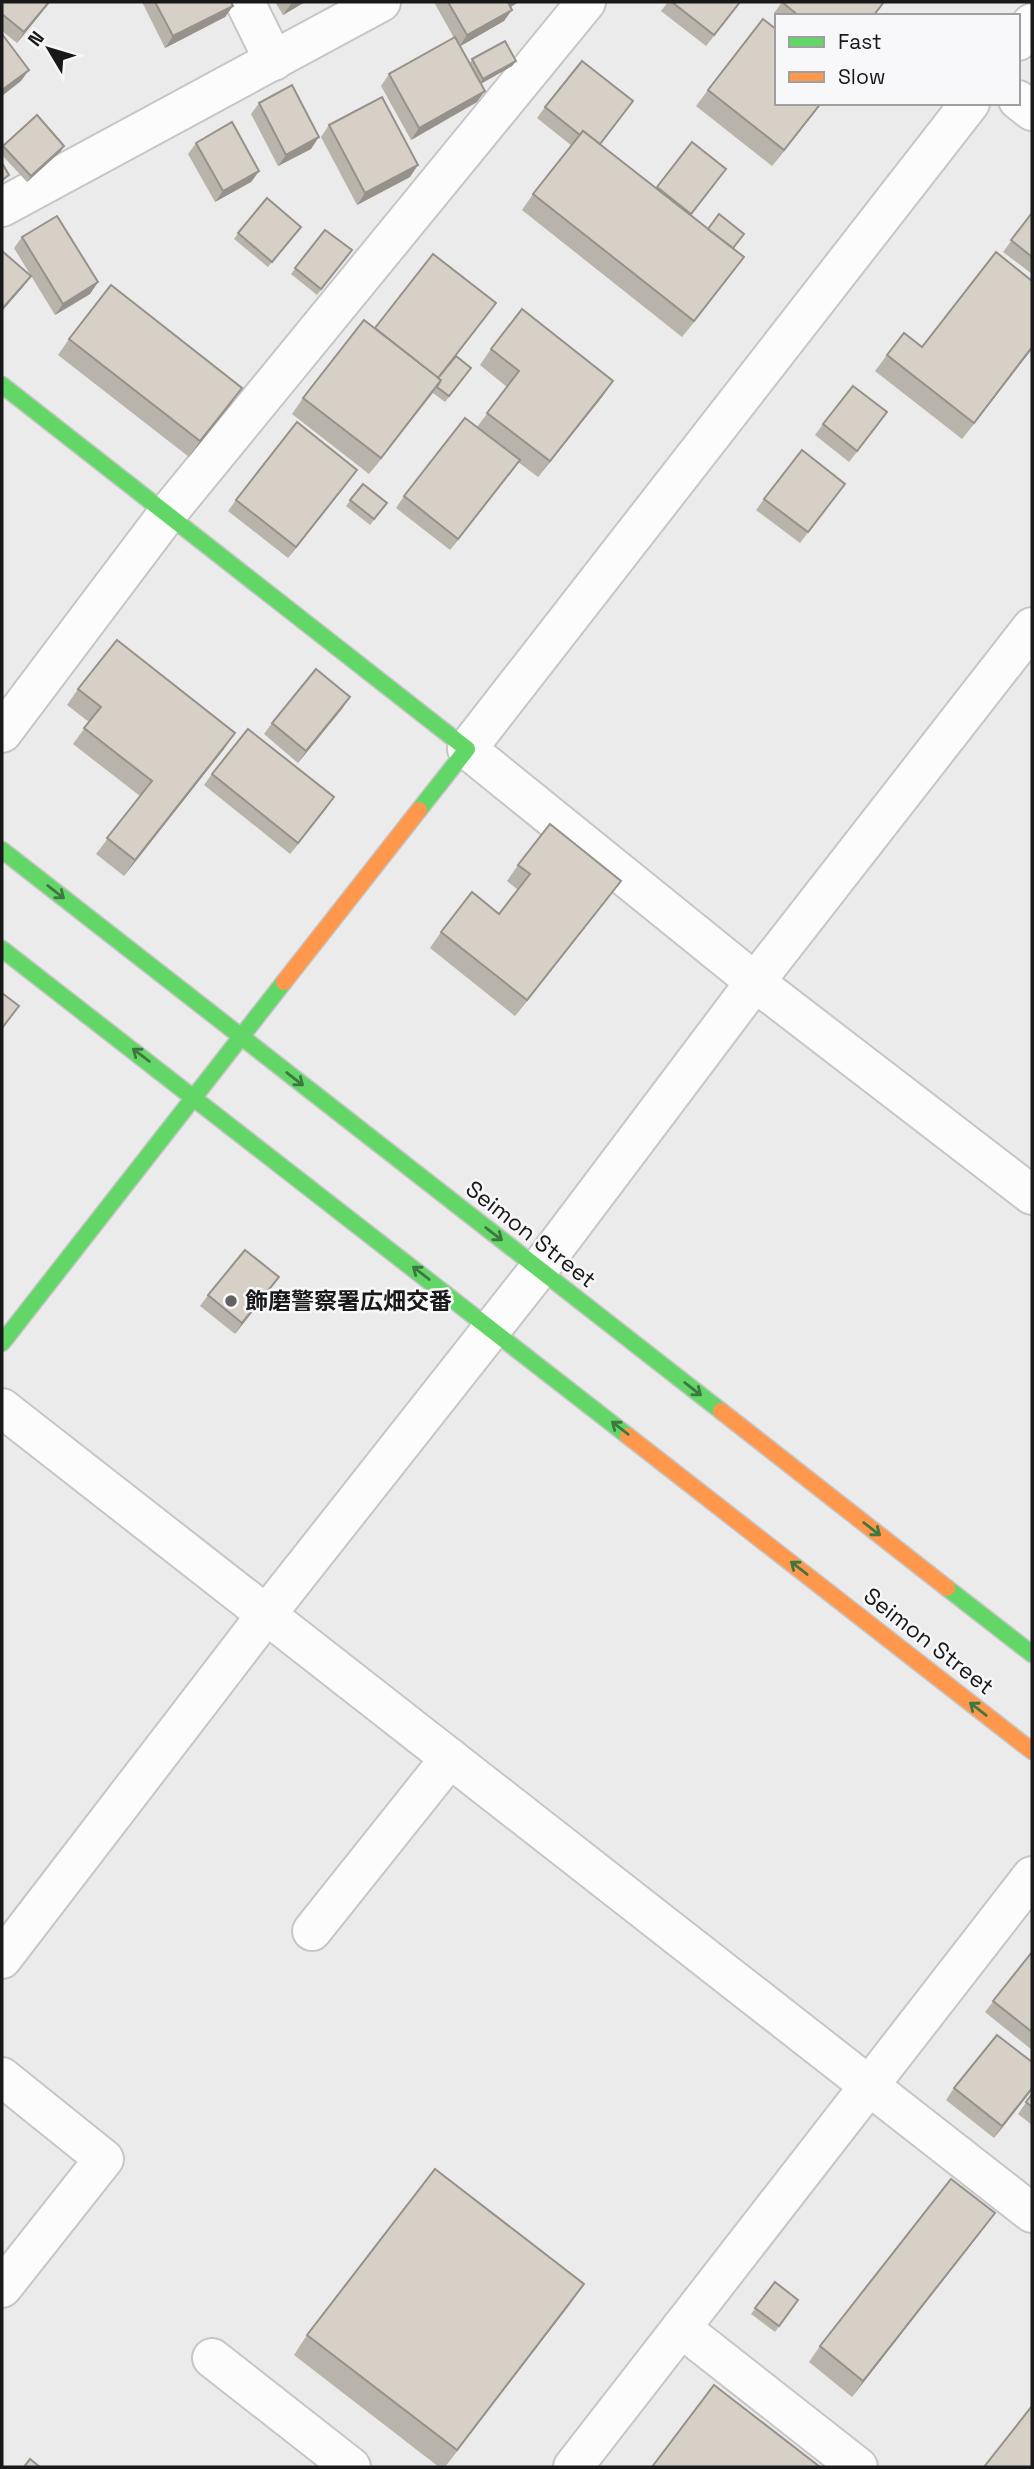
<svg xmlns="http://www.w3.org/2000/svg" width="1034" height="2469" font-family="'Space Grotesk','Noto Sans JP',sans-serif">
<rect width="100%" height="100%" fill="#ebebeb"/>
<g fill="none" stroke-linecap="round" stroke-linejoin="round">
<!-- street casing -->
<g stroke="#c6c6c6" stroke-width="42">
<g id="street">
<path d="M245,2L274,61"/>
<path d="M1018,41L1032,23"/>
<path d="M1018,100L1032,111"/>
<path d="M970,103L467,749L755,982L1032,1195"/>
<path d="M2,207L381,2"/>
<path d="M2,733L167,514L586,2"/>
<path d="M2,1408L1032,2213"/>
<path d="M312,1931L450,1758"/>
<path d="M2,1959L266,1615L539,1269L755,982L1032,627"/>
<path d="M2,2077L104,2159L2,2288"/>
<path d="M681,2328L858,2467"/>
<path d="M212,2358L351,2467"/>
<path d="M573,2467L1032,1876"/>
</g>
</g>
<!-- fast casing -->
<g stroke="#c6c6c6" stroke-width="19">
<g id="fast">
<path d="M2,385L467,749L419,810"/>
<path d="M2,850L721,1411"/>
<path d="M2,949L628,1436"/>
<path d="M2,1343L284,982"/>
<path d="M947,1588L1032,1654"/>
</g>
</g>
<!-- slow casing -->
<g stroke="#c6c6c6" stroke-width="19">
<g id="slow">
<path d="M284,982L419,810"/>
<path d="M721,1411L947,1588"/>
<path d="M628,1436L1032,1751"/>
</g>
</g>
<!-- street -->
<use href="#street" stroke="#fcfcfc" stroke-width="38"/>
<!-- fast -->
<use href="#fast" stroke="#63d668" stroke-width="16"/>
<!-- slow -->
<use href="#slow" stroke="#ff974d" stroke-width="16"/>
</g>
<!-- wall -->
<g fill="#b8b3ab">
<path d="M2,2H50L17,43L2,31Z"/>
<path d="M142,2H231L233,6L225,17L165,48Z"/>
<path d="M275,2H305L283,15Z"/>
<path d="M434,2H519L510,7L504,21L460,46L470,63L472,59L516,61L512,66L481,83L477,102L411,140L381,86L389,74L454,38Z"/>
<path d="M668,2H741L706,46L661,11Z"/>
<path d="M782,2L874,16H777L774,13Z"/>
<path d="M708,90L822,103L772,166L696,106Z"/>
<path d="M633,101L600,144L656,188L692,142L726,169L691,215L733,249L732,273L682,337L522,210L533,194L572,146L537,118L545,107Z"/>
<path d="M259,103L311,149L278,166L251,114Z"/>
<path d="M329,125L410,177L357,205L321,137Z"/>
<path d="M196,143L259,171L251,182L215,202L188,154Z"/>
<path d="M3,146H64L60,152L27,182L2,155V148Z"/>
<path d="M1032,213V274L1003,252Z"/>
<path d="M301,227L268,267L234,239L238,233Z"/>
<path d="M325,230L352,250L317,295L291,274Z"/>
<path d="M22,237L98,282L90,294L55,315L14,248Z"/>
<path d="M1032,281V349L962,439L875,371L887,355L922,347Z"/>
<path d="M488,314L445,370L467,374L445,402L433,393L369,474L292,414L303,398L375,328Z"/>
<path d="M69,339L231,404L189,457L58,355Z"/>
<path d="M491,349L613,381L602,397L538,477L518,462L450,550L396,508L404,496L477,427L507,387L480,365Z"/>
<path d="M823,424H879L849,462L815,435Z"/>
<path d="M349,481L288,558L228,511L236,500Z"/>
<path d="M363,484L387,503L370,525L346,506Z"/>
<path d="M845,484L800,543L756,510L764,499Z"/>
<path d="M78,689L224,749L124,876L96,854L140,796L73,744L89,722L67,705Z"/>
<path d="M350,697L298,763L264,734L272,723Z"/>
<path d="M212,774L334,797L290,854L204,785Z"/>
<path d="M518,865L621,881L609,897L515,1016L430,948L441,932L499,914L518,890L507,881Z"/>
<path d="M271,1288L235,1334L200,1306L208,1295Z"/>
<path d="M1032,1952V2050L985,2012Z"/>
<path d="M1032,2062V2090L994,2138L946,2100L954,2088Z"/>
<path d="M1032,2094V2125L1018,2114Z"/>
<path d="M995,2213L983,2229L852,2397L809,2362L820,2346Z"/>
<path d="M775,2282L798,2300L775,2332L751,2314Z"/>
<path d="M570,2304L445,2467H439L294,2355L307,2335Z"/>
</g>
<!-- shaded-wall -->
<g fill="#96928b">
<path d="M49,2H50L17,43L24,32Z"/>
<path d="M295,2H305L283,15L291,4Z"/>
<path d="M511,2H519L505,10Z"/>
<path d="M233,6L225,17L165,48L173,36Z"/>
<path d="M512,10L504,21L459,47L467,35Z"/>
<path d="M516,61L512,66L479,85L483,79Z"/>
<path d="M29,70L21,81L2,96V90Z"/>
<path d="M485,91L477,102L411,140L419,128Z"/>
<path d="M821,103H822L772,166L784,150Z"/>
<path d="M319,137L311,149L278,166L286,155Z"/>
<path d="M64,146L60,152L27,182L31,176Z"/>
<path d="M418,165L410,177L357,205L365,193Z"/>
<path d="M259,171L251,182L215,202L223,191Z"/>
<path d="M744,257L732,273L682,337L694,321Z"/>
<path d="M31,276L23,287L2,311V309Z"/>
<path d="M98,282L90,294L55,315L63,304Z"/>
<path d="M1032,347V349L962,439L974,423Z"/>
<path d="M441,380L430,396L369,474L381,458Z"/>
<path d="M613,381L602,397L538,477L550,461Z"/>
<path d="M242,388L231,404L189,457L200,441Z"/>
<path d="M520,460L512,471L450,550L458,539Z"/>
<path d="M357,470L349,481L288,558L296,547Z"/>
<path d="M350,697L342,709L298,763L306,751Z"/>
<path d="M235,733L224,749L124,876L135,860Z"/>
<path d="M334,797L326,809L290,854L298,843Z"/>
<path d="M621,881L609,897L515,1016L527,1000Z"/>
<path d="M279,1277L271,1288L235,1334L242,1323Z"/>
<path d="M1032,2088V2090L994,2138L1002,2126Z"/>
<path d="M995,2213L983,2229L852,2397L863,2381Z"/>
<path d="M584,2284L570,2304L444,2467L457,2450Z"/>
</g>
<!-- building -->
<g fill="#d6d0c7" stroke="#96928b" stroke-width="2">
<path d="M2,2H49L24,32L2,14Z"/>
<path d="M155,2H231L233,6L173,36Z"/>
<path d="M448,2H508L512,10L467,35Z"/>
<path d="M672,2H740L714,35Z"/>
<path d="M782,2H884L873,16H799Z"/>
<path d="M763,19L777,30V103H821L784,150L708,90Z"/>
<path d="M2,34L29,70L2,90Z"/>
<path d="M455,37L485,91L419,128L389,74Z"/>
<path d="M505,41L516,61L483,79L472,59Z"/>
<path d="M582,61L633,101L600,144L583,131L580,135L545,107Z"/>
<path d="M292,85L319,137L286,155L259,103Z"/>
<path d="M382,97L418,165L365,193L329,125Z"/>
<path d="M37,115L64,146L31,176L3,146Z"/>
<path d="M232,122L259,171L223,191L196,143Z"/>
<path d="M583,131L744,257L694,321L533,194Z"/>
<path d="M692,142L726,169L691,214L657,187Z"/>
<path d="M2,163L9,175L2,180Z"/>
<path d="M267,198L301,227L272,262L238,233Z"/>
<path d="M1032,213V257L1011,240Z"/>
<path d="M719,214L744,234L733,248L708,229Z"/>
<path d="M57,216L98,282L63,304L22,237Z"/>
<path d="M325,230L352,250L321,289L295,268Z"/>
<path d="M2,251L31,276L2,309Z"/>
<path d="M996,252L1032,281V347L974,423L887,355L904,333L922,347Z"/>
<path d="M433,254L496,303L438,378L375,328Z"/>
<path d="M111,285L242,388L200,441L69,339Z"/>
<path d="M522,309L613,381L550,461L487,413L519,371L491,349Z"/>
<path d="M364,320L441,380L381,458L303,398Z"/>
<path d="M456,356L471,368L449,396L437,387L441,380L438,378Z"/>
<path d="M853,386L887,412L857,451L823,424Z"/>
<path d="M465,418L520,460L458,539L404,496Z"/>
<path d="M297,422L357,470L296,547L236,500Z"/>
<path d="M802,450L845,484L808,532L764,499Z"/>
<path d="M363,484L387,503L374,519L350,500Z"/>
<path d="M117,640L235,733L135,860L107,838L152,781L84,728L101,707L78,689Z"/>
<path d="M316,669L350,697L306,751L272,723Z"/>
<path d="M248,729L334,797L298,843L212,774Z"/>
<path d="M550,824L621,881L527,1000L441,932L472,892L499,914L530,874L518,865Z"/>
<path d="M2,993L19,1006L2,1028Z"/>
<path d="M245,1250L279,1277L242,1323L208,1295Z"/>
<path d="M1032,1952V2032L993,2001Z"/>
<path d="M997,2035L1032,2062V2088L1002,2126L954,2088Z"/>
<path d="M1032,2094V2107L1026,2102Z"/>
<path d="M435,2169L584,2284L457,2450L307,2335Z"/>
<path d="M951,2179L995,2213L863,2381L820,2346Z"/>
<path d="M775,2282L798,2300L779,2326L755,2308Z"/>
<path d="M714,2385L820,2467H652Z"/>
<path d="M1032,2406V2467H984Z"/>
<path d="M30,2459L40,2467H24Z"/>
</g>
<!-- one-way arrows -->
<defs><path id="oneway-shaft" d="M-6 0H5M1.5-3L5.5 0L1.5 3" fill="none" stroke-width="1.6" stroke-linecap="round" stroke-linejoin="round" transform="scale(1.75)"/></defs>
<g stroke="#3e7841">
<use href="#oneway-shaft" transform="translate(56 892) rotate(38)"/>
<use href="#oneway-shaft" transform="translate(141 1055) rotate(-143)"/>
<use href="#oneway-shaft" transform="translate(295 1079) rotate(38)"/>
<use href="#oneway-shaft" transform="translate(494 1234) rotate(38)"/>
<use href="#oneway-shaft" transform="translate(421 1273) rotate(-142)"/>
<use href="#oneway-shaft" transform="translate(693 1389) rotate(38)"/>
<use href="#oneway-shaft" transform="translate(620 1428) rotate(-142)"/>
<use href="#oneway-shaft" transform="translate(872 1529) rotate(38)"/>
<use href="#oneway-shaft" transform="translate(799 1568) rotate(-142)"/>
<use href="#oneway-shaft" transform="translate(978 1709) rotate(-142)"/>
</g>
<!-- markers -->
<circle fill="#626263" stroke="#f8f8fa" stroke-width="2.5" cx="231" cy="1301" r="7"/>
<g text-anchor="middle" dominant-baseline="central" stroke-width="5" stroke-linejoin="round" paint-order="stroke">
<!-- street labels -->
<g font-size="23" fill="#19191a" stroke="#f8f8fa">
<text transform="translate(531 1234) rotate(38)">Seimon Street</text>
<text transform="translate(929 1641) rotate(38)">Seimon Street</text>
</g>
<!-- poi labels -->
<g font-size="23" font-weight="bold" fill="#19191a" stroke="#f8f8fa" text-anchor="start">
<text x="245" y="1301">飾磨警察署広畑交番</text>
</g>
</g>
<!-- border -->
<rect width="1034" height="2469" fill="none" stroke="#19191a" stroke-width="7"/>
<!-- legend -->
<rect x="775" y="14" width="245" height="91" fill="#f8f8fa" stroke="#9f9fa0" stroke-width="2"/>
<rect x="789" y="37" width="35" height="10" fill="#63d668" stroke="#9f9fa0" stroke-width="2"/>
<text x="838" y="49" font-size="21" fill="#19191a">Fast</text>
<rect x="789" y="72" width="35" height="10" fill="#ff974d" stroke="#9f9fa0" stroke-width="2"/>
<text x="838" y="84" font-size="21" fill="#19191a">Slow</text>
<!-- north arrow -->
<g transform="translate(49 49) rotate(308)" stroke="#f8f8fa" stroke-width="5" paint-order="stroke">
<path d="M0-5L12 26L0 18L-12 26Z" fill="#19191a"/>
<text y="-10" font-size="19" font-weight="bold" text-anchor="middle" fill="#19191a">N</text>
</g>
</svg>
